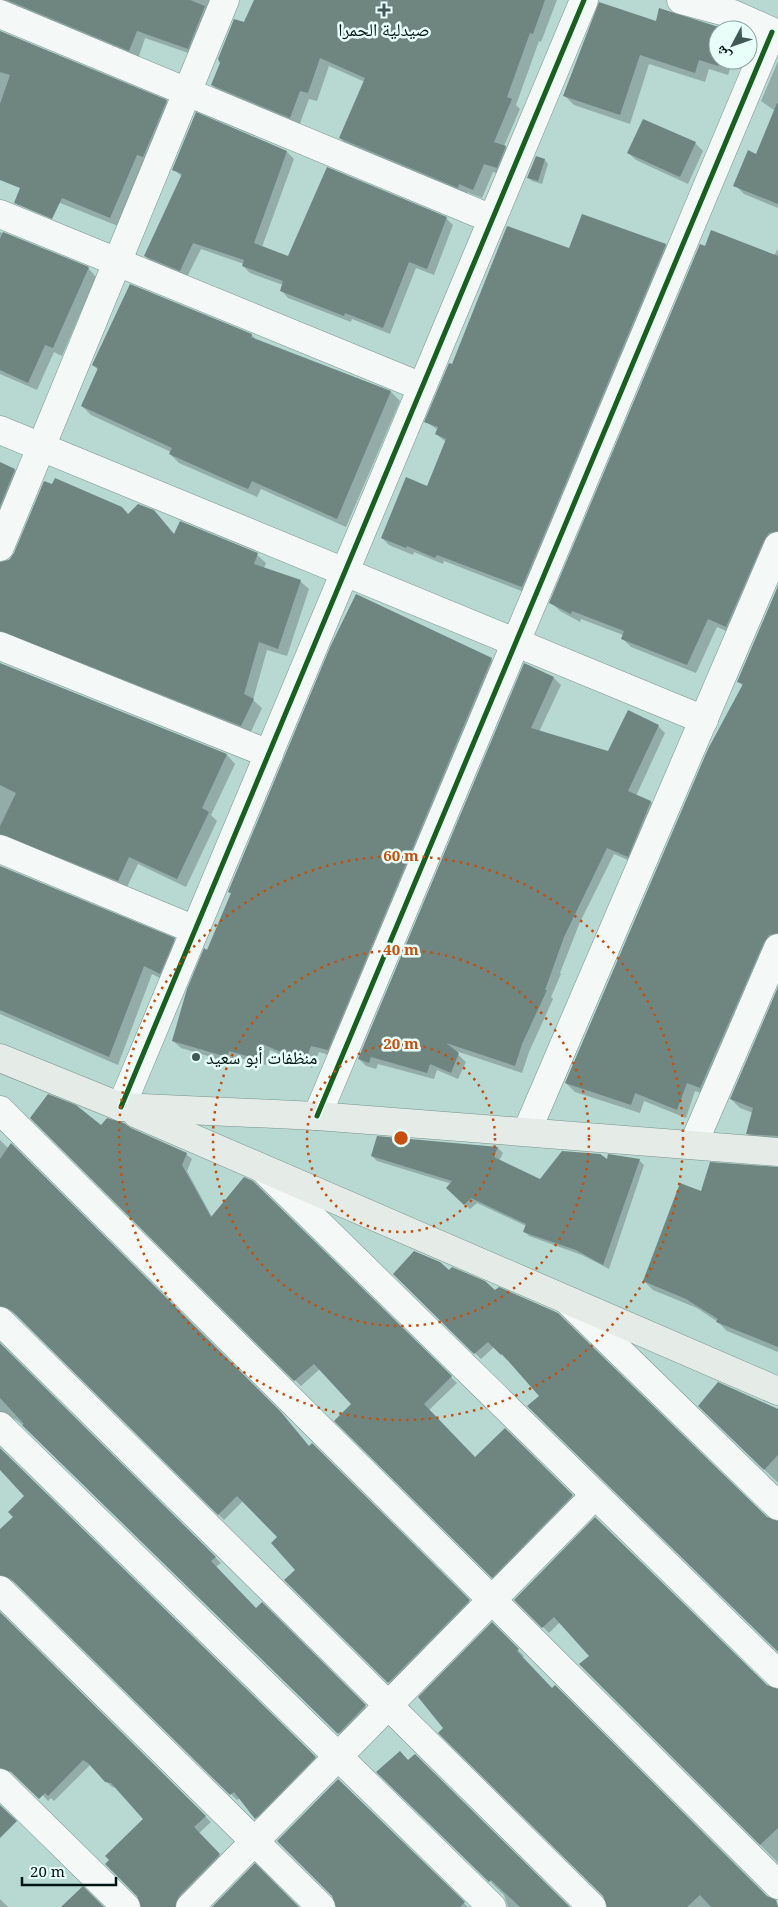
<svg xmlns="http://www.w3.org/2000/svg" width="778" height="1907" font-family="'Noto Serif','Noto Naskh Arabic',serif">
<rect width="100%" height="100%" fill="#b8d8d2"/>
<!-- shadow -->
<g fill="#0003">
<path d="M2,0H210L197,56L145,38L138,59L8,7Z"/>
<path d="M255,0H557L541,42L539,41L516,105L520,109L504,146L514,155L505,176L493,172L482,198L467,192L466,195L349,147L340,138L365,82L329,66L317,101L309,99L299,126L221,93L212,85Z"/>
<path d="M656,22L724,30H718V60H733L728,75L709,69L705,82L649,64L630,124L574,105L564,95Z"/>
<path d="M0,31L166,101L175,110L118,226L0,179Z"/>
<path d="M778,61V208L744,194L735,185L757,156L775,111L761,101Z"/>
<path d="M695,143L703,151L688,184L636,160L628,153Z"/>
<path d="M287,152L294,159L262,247L288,258L446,218L453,225L434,275L416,268L390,334L352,319L351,322L288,298L281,290L283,285L250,273L243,266L244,264L201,249L187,277L152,263L145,256L182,177L174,169Z"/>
<path d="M545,160L548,164L542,184L532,181L528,177Z"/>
<path d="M0,232L88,268L96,277L62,356L54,352L37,390L0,374Z"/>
<path d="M666,245L673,252L529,594L444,561L443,564L414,552L413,555L389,545L382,538L428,487L446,442L436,434L438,430L426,422L452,365L570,250Z"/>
<path d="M778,249V542L735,635L717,627L696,673L631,647L622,638L623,635L581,619L580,622L560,611L551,602Z"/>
<path d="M131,286L252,335L257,341L391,392L400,401L346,527L261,489L257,497L179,463L170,454L171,452L91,415L82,406L98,370L93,365Z"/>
<path d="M0,464L15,470L23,478L0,535Z"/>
<path d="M128,515L175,535L180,523L257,555L266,563L264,568L300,581L309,589L287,656L267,650L253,700L262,708L250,734L0,642V563Z"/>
<path d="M778,589V944L709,1096L695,1091L686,1118L644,1101L640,1113L575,1092L566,1083L743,686L738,681Z"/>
<path d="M357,595L491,659L499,667L335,1057L319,1052L312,1068L270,1050L266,1065L236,1057L234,1064L181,1048L173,1041L232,894L229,892Z"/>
<path d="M0,664L227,755L235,764L211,815L217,821L186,887L138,864L126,889L0,845Z"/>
<path d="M525,664L554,678L561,685L539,732L608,752L658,726L665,733L636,796L651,802L658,810L635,863L614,854L580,922L560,973L561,974L551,997L553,999L529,1052L522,1073L453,1050L466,1062L458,1079L437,1070L434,1079L378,1064L376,1069L366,1066L359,1059Z"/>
<path d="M0,867L174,940L182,948L168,982L152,974L118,1065L0,1014Z"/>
<path d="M778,991V1145L756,1142L747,1133L753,1113L740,1108L731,1099Z"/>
<path d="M32,1118L130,1129L186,1154L192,1159L187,1171L212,1217L252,1182L457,1383L429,1410L475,1459L505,1430L578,1502L498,1583L336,1421L353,1404L320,1369L301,1386Z"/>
<path d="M378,1138L498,1148L503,1153L499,1161L540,1181L608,1161L639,1160L644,1165L609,1269L582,1255L529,1236L524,1231L526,1226L477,1203L470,1209L448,1188L452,1184L377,1161L372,1156Z"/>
<path d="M0,1140L310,1448L312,1445L475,1607L395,1688L286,1580L296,1570L278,1537L243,1501L224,1520L18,1316L12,1312L0,1313Z"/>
<path d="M778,1169V1352L727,1331L718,1322L697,1308L653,1290L644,1281L702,1193Z"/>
<path d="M394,1274L766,1518L778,1522V1650L509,1359L507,1360L494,1347L481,1359Z"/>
<path d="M0,1345L221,1563L216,1567L256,1610L262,1604L371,1712L345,1739L18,1421L11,1417L0,1418Z"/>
<path d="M700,1406L778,1419V1483Z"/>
<path d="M0,1450L321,1763L262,1824L240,1798L237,1800L18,1585L12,1581L0,1582V1531L14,1517L26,1496L0,1468Z"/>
<path d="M516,1600L778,1690V1863L581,1664L590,1656L560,1622L549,1633Z"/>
<path d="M0,1614L211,1822L198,1834L225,1861L182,1907H142V1902L107,1864L145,1819L117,1788L112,1787L90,1765L54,1801L51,1798L48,1801L0,1747Z"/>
<path d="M492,1624L524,1656L522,1658L552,1689L766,1897L775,1901L778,1907H608L604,1895L445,1729Z"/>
<path d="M378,1772L568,1907H508L504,1895Z"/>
<path d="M338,1780L468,1907H337Z"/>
<path d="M0,1899L8,1907H0Z"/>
</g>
<!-- building -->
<g fill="#6f8680">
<path d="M7,0H190L205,6L188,49L137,31L129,51Z"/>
<path d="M254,0H545L533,34L530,33L507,97L512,99L494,142L506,146L497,168L484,164L473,190L459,184L458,188L339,138L365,78L320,58L308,93L300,91L290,118L211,85L220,63L218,59L234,19L244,22Z"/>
<path d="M599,2L656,21L659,8L728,30H718V60H720L718,66L699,60L695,73L640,55L620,115L563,96Z"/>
<path d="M0,31L167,100L143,157L137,155L110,218L62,198L52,219L14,203L20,188L0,180V104L10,75L0,72Z"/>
<path d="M777,103L778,104V204L733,186L748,150L756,154Z"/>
<path d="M196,112L287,151L254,243L288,256L327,167L447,217L427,269L409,262L383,328L345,313L344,316L280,291L283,281L242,266L244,260L193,243L180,271L144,256L182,174L172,170Z"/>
<path d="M643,119L696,142L680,177L627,153Z"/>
<path d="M536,156L545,159L538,181L527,178Z"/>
<path d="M582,214L666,244L522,587L437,555L435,558L407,546L406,548L381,538L406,477L427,486L446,439L435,434L438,427L424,422L449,363L452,364L507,226L569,248Z"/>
<path d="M711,230L778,256V531L769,533L764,540L726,627L708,619L687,665L621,639L624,631L572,611L571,614L549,603L700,244L705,246Z"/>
<path d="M3,232L89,267L53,348L45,345L28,383L0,370V239Z"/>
<path d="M130,284L252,334L251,337L391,391L337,519L252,481L248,489L236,484L169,454L172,448L81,406L98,368L92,365Z"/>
<path d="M0,462L15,469L0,506Z"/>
<path d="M55,478L122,507L128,514L138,504L154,510L174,534L180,521L258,553L254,564L301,580L278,649L259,642L244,694L254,699L241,726L0,631V562L9,560L14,553L44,481L52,484Z"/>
<path d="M778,586V933L769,935L764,942L700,1088L687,1083L677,1110L635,1093L631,1105L565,1083L708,749L743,684L737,682Z"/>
<path d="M356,594L492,658L328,1050L311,1046L305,1062L262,1044L258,1059L229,1051L227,1057L172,1041L187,989L204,948L207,950L231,893L228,892L331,645Z"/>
<path d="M0,663L227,754L202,808L209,812L177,879L129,857L118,881L0,834V826L16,793L0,785Z"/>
<path d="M524,663L554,677L531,728L608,751L628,710L659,725L628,791L651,801L628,857L607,848L564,937L545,990H547L522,1044L515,1066L446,1043L459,1053L451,1073L430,1064L427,1073L371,1057L369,1063L358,1059Z"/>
<path d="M0,866L175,938L160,974L144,966L109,1057L0,1010Z"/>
<path d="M778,987V1136L746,1134L753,1108L730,1099Z"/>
<path d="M48,1094L76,1105L101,1125L107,1118L124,1123L131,1128L187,1153L182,1165L211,1217L244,1177L253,1181L452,1376L424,1404L475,1457L505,1428L573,1495L492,1578L334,1421L351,1404L314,1364L294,1381L30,1118Z"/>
<path d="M377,1136L498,1147L494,1157L540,1179L562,1151L600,1154L607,1159L608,1154L640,1159L603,1265L576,1250L523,1232L526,1224L471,1198L464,1205L446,1188L452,1181L371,1156Z"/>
<path d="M11,1143L281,1412L309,1446L312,1443L470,1600L388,1683L284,1580L295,1570L271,1543L277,1537L237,1496L218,1515L11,1310L0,1306V1159Z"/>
<path d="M710,1162L778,1167V1347L716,1322L718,1319L686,1299L643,1281L680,1183L701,1191Z"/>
<path d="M414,1251L440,1262L449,1270L452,1267L485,1281L495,1290L499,1287L558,1313L767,1517L778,1521V1652L527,1406L539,1396L502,1354L501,1355L488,1342L474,1354L393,1274Z"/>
<path d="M0,1343L216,1557L211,1561L256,1608L262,1602L366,1705L338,1734L22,1425L24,1424L0,1398Z"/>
<path d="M718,1382L778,1409V1455L764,1470L698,1406Z"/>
<path d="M0,1448L316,1757L255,1819L234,1792L230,1795L11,1579L0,1575V1529L13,1517L8,1512L24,1496L0,1470Z"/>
<path d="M595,1517L767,1685L778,1689V1828L760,1845L579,1664L589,1656L554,1617L542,1628L514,1600Z"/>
<path d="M0,1612L206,1816L194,1827L220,1854L179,1896L175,1907H141L137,1896L105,1864L109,1860L105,1856L143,1819L111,1783L105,1782L88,1763L83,1760L48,1796L45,1793L39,1799L11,1772L0,1768Z"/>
<path d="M492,1622L519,1649L517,1651L552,1688L555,1685L767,1896L776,1900L778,1907H711L700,1895L687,1907H607L603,1896L438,1733L443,1728L418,1697Z"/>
<path d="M400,1751L408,1760L415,1754L570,1907H520L491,1880L489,1882L376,1772Z"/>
<path d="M338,1779L465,1902L460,1907H336L332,1896L277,1841Z"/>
<path d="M0,1805L17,1821L0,1838Z"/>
<path d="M255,1863L299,1907H212Z"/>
<path d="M83,1886L104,1907H61Z"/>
</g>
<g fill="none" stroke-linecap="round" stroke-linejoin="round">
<!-- minor casing -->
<g stroke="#78928d" stroke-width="29">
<g id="minor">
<path d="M681,0L733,14L778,34"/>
<path d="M0,14L492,219"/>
<path d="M0,214L422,387"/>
<path d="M0,430L704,720"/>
<path d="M0,547L225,0"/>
<path d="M0,646L269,754"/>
<path d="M0,849L195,930"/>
<path d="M121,1107L584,0"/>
<path d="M0,1110L778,1885"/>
<path d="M317,1116L772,32"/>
<path d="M527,1131L778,546"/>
<path d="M693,1145L778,948"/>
<path d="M263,1169L778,1674"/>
<path d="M568,1301L778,1506"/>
<path d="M0,1321L592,1907"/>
<path d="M0,1426L492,1907"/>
<path d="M0,1590L321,1907"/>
<path d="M0,1783L126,1907"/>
<path d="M190,1907L595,1495"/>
</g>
</g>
<!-- secondary casing -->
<g stroke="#78928d" stroke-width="29">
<g id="secondary">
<path d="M0,1058L121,1107L317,1116L778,1152"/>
<path d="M137,1114L778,1391"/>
</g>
</g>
<!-- minor -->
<use href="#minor" stroke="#f4f9f8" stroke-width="28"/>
<!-- secondary -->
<use href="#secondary" stroke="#e5ebe6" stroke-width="28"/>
<!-- cycleway casing -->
<g stroke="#e7fef9" stroke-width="8">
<g id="cycleway">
<path d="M121,1107L584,0"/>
<path d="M317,1116L772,32"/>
</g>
</g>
<!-- cycleway -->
<use href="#cycleway" stroke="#1b5e20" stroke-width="5"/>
</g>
<!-- distance rings -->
<g fill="none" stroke="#c54f0d" stroke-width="2.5" stroke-dasharray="2.5 5">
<circle cx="401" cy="1138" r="94"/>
<circle cx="401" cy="1138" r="188"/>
<circle cx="401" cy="1138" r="282"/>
</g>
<!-- markers -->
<g fill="#415955" stroke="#e7fef9" stroke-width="2">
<path d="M381.5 2.5h5v5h5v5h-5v5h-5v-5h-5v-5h5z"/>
<circle cx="196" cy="1057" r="5"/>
</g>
<g text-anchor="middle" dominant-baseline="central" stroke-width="5" stroke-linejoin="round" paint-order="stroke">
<!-- poi labels -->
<g font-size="18" fill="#011512" stroke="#e7fef9">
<text x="384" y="29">صيدلية الحمرا</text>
<text x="206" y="1057" text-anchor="start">منظفات أبو سعيد</text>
</g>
</g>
<circle cx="401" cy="1138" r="8" fill="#c54f0d" stroke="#e7fef9" stroke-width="2.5"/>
<g font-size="15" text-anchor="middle" font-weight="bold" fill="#c54f0d" stroke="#e7fef9" stroke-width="5" stroke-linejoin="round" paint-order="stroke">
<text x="401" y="861">60 m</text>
<text x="401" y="955">40 m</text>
<text x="401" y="1049">20 m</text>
</g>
<!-- north arrow -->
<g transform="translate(733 45) rotate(229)"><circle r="24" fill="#e7fef9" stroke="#8ba19d"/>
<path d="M0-4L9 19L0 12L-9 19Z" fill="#415955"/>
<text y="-8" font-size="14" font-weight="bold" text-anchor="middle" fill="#011512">ش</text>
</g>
<!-- scale -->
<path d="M22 1877v8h94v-8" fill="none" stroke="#011512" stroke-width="2.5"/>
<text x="30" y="1877" font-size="15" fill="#011512" stroke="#e7fef9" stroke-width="4" paint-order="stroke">20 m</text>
</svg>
